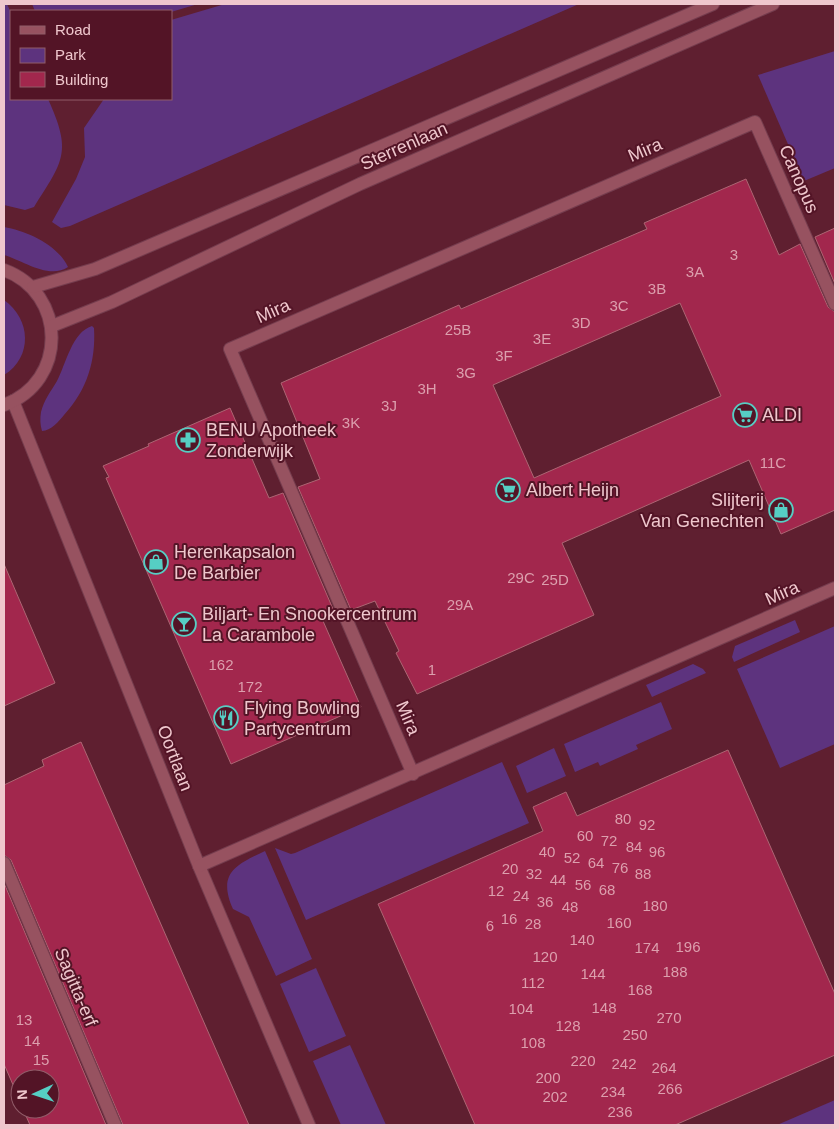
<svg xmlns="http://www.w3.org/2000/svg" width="839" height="1129" font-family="Helvetica,sans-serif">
<rect width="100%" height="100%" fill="#5f1f30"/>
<!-- green -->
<g fill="#5d337e">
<path d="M4,4H7L11,13V99H48C72,152 64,160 34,207L25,210L4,205Z"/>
<path d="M32,4H198L171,12L35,11Z"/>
<path d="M225,4H579L70,226L61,228L52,222L76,179L85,157L84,128L104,99H171V20Z"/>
<path d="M835,51V168L804,181L758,75Z"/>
<path d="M4,227C27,231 58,245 68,267C49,280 22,260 4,255Z"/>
<path d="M4,300C31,319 33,357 4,375Z"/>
<path d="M92,326L94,328C96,361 87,390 64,415C59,421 51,431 42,431C40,425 40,418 41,412C44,400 51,391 57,381C66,364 72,332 92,326Z"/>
<path d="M795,620L800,632L734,662L732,657L735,646Z"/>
<path d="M835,626V744L780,768L737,669Z"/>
<path d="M693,664L703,669L706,673L652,697L646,685Z"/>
<path d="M661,702L672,729L636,745L638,749L600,766L598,762L575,772L564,744Z"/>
<path d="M554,748L566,776L527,793L516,766Z"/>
<path d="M502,762L529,823L306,920L275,848L291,854L295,853Z"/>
<path d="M265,851L312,959L276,976L249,917L233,909C217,873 236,865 265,851Z"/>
<path d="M316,968L346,1036L309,1052L280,984Z"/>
<path d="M350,1045L386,1125H341L313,1061Z"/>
<path d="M835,1100V1125H777Z"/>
</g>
<!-- building -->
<g fill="#a2274d" stroke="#ad6573" fill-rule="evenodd">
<path d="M746,179L779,255L800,244L828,307L835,312V510L781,534L749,460L562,543L594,615L417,694L396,653L399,651L375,601L351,610L298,487L320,479L281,383L459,305L461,309L647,229L644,223ZM680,303L721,396L534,478L493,385Z"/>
<path d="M835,228V284L815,237Z"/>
<path d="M230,408L269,498L283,493L336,616L323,621L361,707L231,764L106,478L109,477L103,466L149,446L148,444Z"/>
<path d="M4,564L55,683L4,706Z"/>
<path d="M81,742L238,1100L249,1125H123L11,860L4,855V785L44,766L42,760Z"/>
<path d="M728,750L835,994V1055L675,1125H475L378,904L543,831L533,807L566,792L577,816Z"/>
<path d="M4,883L106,1125H30L23,1109H50V1079H20V1101L4,1064Z"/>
</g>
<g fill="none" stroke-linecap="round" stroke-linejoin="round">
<!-- service casing -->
<g stroke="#753d4e" stroke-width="14">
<g id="service">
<path d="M413,774L230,349L755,122L835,304"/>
<path d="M4,863L115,1125"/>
</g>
</g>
<!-- minor casing -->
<g stroke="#753d4e" stroke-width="14">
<g id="minor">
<path d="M13,401L199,866L309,1125"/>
<path d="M199,866L835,588"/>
</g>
</g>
<!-- tertiary casing -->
<g stroke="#753d4e" stroke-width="14">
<g id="tertiary">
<path d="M4,270C67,293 68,382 4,405"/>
<path d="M33,287L95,269L713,4"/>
<path d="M52,326L112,302L360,184L773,4"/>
</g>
</g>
<!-- service -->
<use href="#service" stroke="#975260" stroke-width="12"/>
<!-- minor -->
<use href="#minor" stroke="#975260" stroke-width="12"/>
<!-- tertiary -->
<use href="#tertiary" stroke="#975260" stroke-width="12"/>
</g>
<!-- icons -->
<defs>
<g id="supermarket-ring" transform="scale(1.25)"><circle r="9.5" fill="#531426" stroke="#56cec4" stroke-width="1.5"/><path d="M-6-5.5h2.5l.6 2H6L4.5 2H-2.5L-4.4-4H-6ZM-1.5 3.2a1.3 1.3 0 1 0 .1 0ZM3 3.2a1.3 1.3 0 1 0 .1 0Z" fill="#56cec4"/></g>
<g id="pharmacy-ring" transform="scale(1.25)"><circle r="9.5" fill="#531426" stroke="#56cec4" stroke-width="1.5"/><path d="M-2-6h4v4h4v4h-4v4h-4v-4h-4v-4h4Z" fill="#56cec4"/></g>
<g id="shop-ring" transform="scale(1.25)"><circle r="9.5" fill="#531426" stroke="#56cec4" stroke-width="1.5"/><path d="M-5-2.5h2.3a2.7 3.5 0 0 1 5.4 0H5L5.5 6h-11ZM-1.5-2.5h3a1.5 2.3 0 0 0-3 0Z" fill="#56cec4"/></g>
<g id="bar-ring" transform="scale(1.25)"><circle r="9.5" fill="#531426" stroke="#56cec4" stroke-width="1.5"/><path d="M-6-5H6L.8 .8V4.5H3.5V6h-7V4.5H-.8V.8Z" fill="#56cec4"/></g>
<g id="restaurant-ring" transform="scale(1.25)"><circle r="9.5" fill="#531426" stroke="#56cec4" stroke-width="1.5"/><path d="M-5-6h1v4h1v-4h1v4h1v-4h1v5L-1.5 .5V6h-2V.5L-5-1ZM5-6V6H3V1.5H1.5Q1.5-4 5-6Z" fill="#56cec4"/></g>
</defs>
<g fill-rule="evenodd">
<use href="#supermarket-ring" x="745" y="415"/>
<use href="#pharmacy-ring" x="188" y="440"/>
<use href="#supermarket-ring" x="508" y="490"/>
<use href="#shop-ring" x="781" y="510"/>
<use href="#shop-ring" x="156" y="562"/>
<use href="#bar-ring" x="184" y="624"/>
<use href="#restaurant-ring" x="226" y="718"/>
</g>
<g text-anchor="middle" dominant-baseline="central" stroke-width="4" stroke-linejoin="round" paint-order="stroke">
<!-- number labels -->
<g font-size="15" fill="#dc9fad">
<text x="734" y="254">3</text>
<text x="695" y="271">3A</text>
<text x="657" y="288">3B</text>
<text x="619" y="305">3C</text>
<text x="581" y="322">3D</text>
<text x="458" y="329">25B</text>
<text x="542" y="338">3E</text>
<text x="504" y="355">3F</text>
<text x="466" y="372">3G</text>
<text x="427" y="388">3H</text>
<text x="389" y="405">3J</text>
<text x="351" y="422">3K</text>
<text x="773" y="462">11C</text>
<text x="521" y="577">29C</text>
<text x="555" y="579">25D</text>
<text x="460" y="604">29A</text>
<text x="221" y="664">162</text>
<text x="432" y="669">1</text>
<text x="250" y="686">172</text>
<text x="623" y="818">80</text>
<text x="647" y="824">92</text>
<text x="585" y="835">60</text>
<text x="609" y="840">72</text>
<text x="634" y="846">84</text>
<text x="547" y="851">40</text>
<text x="657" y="851">96</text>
<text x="572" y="857">52</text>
<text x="596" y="862">64</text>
<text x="620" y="867">76</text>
<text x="510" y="868">20</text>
<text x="534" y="873">32</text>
<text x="643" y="873">88</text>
<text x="558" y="879">44</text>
<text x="583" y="884">56</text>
<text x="607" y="889">68</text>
<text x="496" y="890">12</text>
<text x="521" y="895">24</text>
<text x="545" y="901">36</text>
<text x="655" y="905">180</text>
<text x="570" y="906">48</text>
<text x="509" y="918">16</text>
<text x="619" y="922">160</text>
<text x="533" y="923">28</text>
<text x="490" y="925">6</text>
<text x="582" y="939">140</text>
<text x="688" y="946">196</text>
<text x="647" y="947">174</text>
<text x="545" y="956">120</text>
<text x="675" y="971">188</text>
<text x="593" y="973">144</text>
<text x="533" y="982">112</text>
<text x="640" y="989">168</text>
<text x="604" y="1007">148</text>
<text x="521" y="1008">104</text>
<text x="669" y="1017">270</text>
<text x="24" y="1019">13</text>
<text x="568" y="1025">128</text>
<text x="635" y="1034">250</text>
<text x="32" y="1040">14</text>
<text x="533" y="1042">108</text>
<text x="41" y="1059">15</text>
<text x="583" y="1060">220</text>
<text x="624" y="1063">242</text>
<text x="664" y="1067">264</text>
<text x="548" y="1077">200</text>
<text x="670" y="1088">266</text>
<text x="613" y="1091">234</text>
<text x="555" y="1096">202</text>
<text x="620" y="1111">236</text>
</g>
<!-- street labels -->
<g font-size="18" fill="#efc7cd" stroke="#531426">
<text transform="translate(404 146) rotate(-24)">Sterrenlaan</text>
<text transform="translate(645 150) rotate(-23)">Mira</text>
<text transform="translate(799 179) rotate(66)">Canopus</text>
<text transform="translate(273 311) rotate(-24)">Mira</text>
<text transform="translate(782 593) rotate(-24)">Mira</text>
<text transform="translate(408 718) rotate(67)">Mira</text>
<text transform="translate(175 758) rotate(69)">Oortlaan</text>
<text transform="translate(76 987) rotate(67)">Sagitta-erf</text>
</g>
<!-- poi labels -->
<g font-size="18" fill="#efc7cd" stroke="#531426" text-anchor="start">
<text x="762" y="415">ALDI</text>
<text x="206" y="430">BENU Apotheek<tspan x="206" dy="21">Zonderwijk</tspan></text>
<text x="526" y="490">Albert Heijn</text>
<text x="764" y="500" text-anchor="end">Slijterij<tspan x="764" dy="21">Van Genechten</tspan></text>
<text x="174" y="552">Herenkapsalon<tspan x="174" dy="21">De Barbier</tspan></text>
<text x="202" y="614">Biljart- En Snookercentrum<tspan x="202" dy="21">La Carambole</tspan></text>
<text x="244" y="708">Flying Bowling<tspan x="244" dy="21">Partycentrum</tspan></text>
</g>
</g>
<!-- border -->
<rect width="839" height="1129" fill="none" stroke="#efc7cd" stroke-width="10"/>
<!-- legend -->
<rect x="10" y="10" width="162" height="90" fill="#531426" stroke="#915c69"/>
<rect x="20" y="26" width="25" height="8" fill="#975260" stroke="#915c69"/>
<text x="55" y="35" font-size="15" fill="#efc7cd">Road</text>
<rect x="20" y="48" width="25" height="15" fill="#5d337e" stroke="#915c69"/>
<text x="55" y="60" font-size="15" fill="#efc7cd">Park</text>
<rect x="20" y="72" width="25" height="15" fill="#a2274d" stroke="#915c69"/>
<text x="55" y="85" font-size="15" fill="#efc7cd">Building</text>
<!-- north arrow -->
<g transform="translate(35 1094) rotate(267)"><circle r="24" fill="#531426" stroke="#915c69"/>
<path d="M0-4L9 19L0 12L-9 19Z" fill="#56cec4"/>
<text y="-8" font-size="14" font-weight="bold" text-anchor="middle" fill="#efc7cd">N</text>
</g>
</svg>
